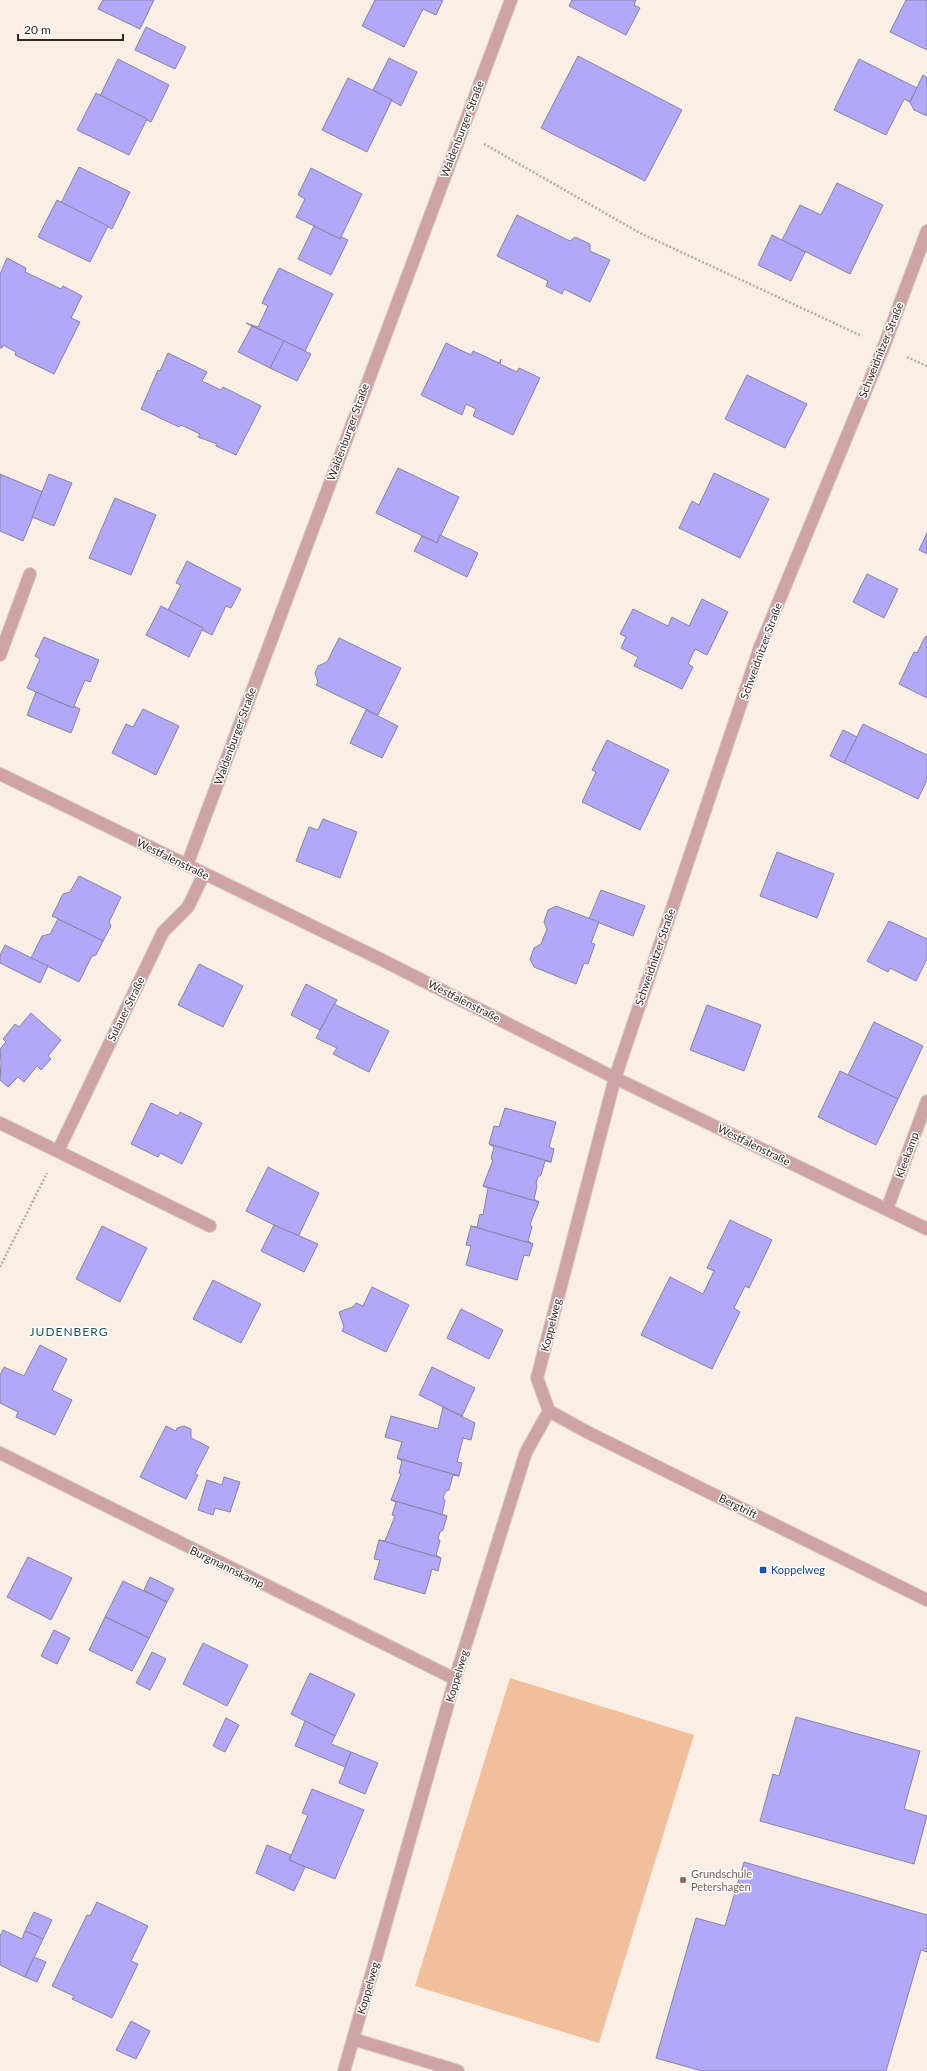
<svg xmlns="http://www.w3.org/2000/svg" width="927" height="2071" viewBox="0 0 927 2071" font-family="Lato,sans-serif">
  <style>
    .green { fill: #f2bf9b }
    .building { fill: #b3a7f8; stroke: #8783a4 }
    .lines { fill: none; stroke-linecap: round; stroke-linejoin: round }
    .lane-casing { stroke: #d7cac1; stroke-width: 14 }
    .street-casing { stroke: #d7cac1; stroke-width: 14 }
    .path { stroke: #b8aba2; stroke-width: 2.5; stroke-dasharray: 2 2; stroke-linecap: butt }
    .lane { stroke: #cea3a5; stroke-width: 12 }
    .street { stroke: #cea3a5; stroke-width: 12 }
    .transit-dot { fill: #1a4fb4; stroke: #fefefe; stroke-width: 1.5 }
    .education-dot { fill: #8d6e63; stroke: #fefefe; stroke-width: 1.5 }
    .labels { text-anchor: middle; stroke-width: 3; stroke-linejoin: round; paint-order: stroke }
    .street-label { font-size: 11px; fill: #34281f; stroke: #fefefe }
    .transit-label { font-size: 11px; fill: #164399; stroke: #fefefe; text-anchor: start }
    .education-label { font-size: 11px; fill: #785e54; stroke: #fefefe; text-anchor: start }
    .neighbourhood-label { font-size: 12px; letter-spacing: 1px; fill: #1d5361; stroke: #fefefe }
  </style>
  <rect width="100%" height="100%" fill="#fbeee4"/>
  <!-- green -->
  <polygon class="green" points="510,1678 694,1735 599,2043 415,1986"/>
  <!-- building -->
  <g class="building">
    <polygon points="103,0 154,0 140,29 98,9"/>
    <polygon points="375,0 443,0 436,15 423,9 404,47 362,26"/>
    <polygon points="572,0 636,0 634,5 640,8 626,35 569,6"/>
    <polygon points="906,0 927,0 927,50 890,32"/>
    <polygon points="146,27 186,47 175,69 135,50"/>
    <polygon points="578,56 682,110 645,181 541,128"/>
    <polygon points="389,58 417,72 401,106 373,90"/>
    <polygon points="118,59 169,85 151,122 100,96"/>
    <polygon points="859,59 917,88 910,102 904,99 886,135 834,110"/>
    <polygon points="923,75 927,78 927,116 914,110 910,102"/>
    <polygon points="348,78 392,100 367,152 322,130"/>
    <polygon points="96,93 147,119 129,155 77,130"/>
    <polygon points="79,167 130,192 112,229 61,203"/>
    <polygon points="311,168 362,194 340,239 296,217 305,199 298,195"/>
    <polygon points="837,183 883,205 850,274 782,240 800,205 821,215"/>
    <polygon points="57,200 108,226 90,262 38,237"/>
    <polygon points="517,215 570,241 575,237 590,244 590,251 610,260 590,302 564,289 562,294 546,286 548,281 497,256"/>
    <polygon points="314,226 340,239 341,237 348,240 331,275 298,259"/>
    <polygon points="772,235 805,252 791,281 758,265"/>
    <polygon points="7,258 26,268 25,272 61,289 63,286 82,296 71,318 80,322 54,374 15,355 16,352 3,345 2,348 0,348 0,274"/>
    <polygon points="279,268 333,294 305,351 246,323 258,327 268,306 262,303"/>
    <polygon points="252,326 284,341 270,368 238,352"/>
    <polygon points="284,341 311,354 297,381 270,368"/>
    <polygon points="446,343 471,355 473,351 499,363 501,359 500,364 517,372 519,368 540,378 513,435 473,416 476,409 466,404 462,415 421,395"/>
    <polygon points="168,353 207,372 202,381 221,390 223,387 261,406 236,455 216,446 217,444 198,437 200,434 181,425 179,427 141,409 158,370 160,371"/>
    <polygon points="747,375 807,404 785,448 725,419"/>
    <polygon points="398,468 459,497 437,543 376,513"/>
    <polygon points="714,473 769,499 740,558 679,528 692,501 699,505"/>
    <polygon points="0,474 43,492 23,541 0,531"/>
    <polygon points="49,474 72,483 54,526 32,517"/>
    <polygon points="115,498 156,515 131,575 89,558"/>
    <polygon points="927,533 927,554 919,550"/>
    <polygon points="440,535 478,553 467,577 414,551 422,536 437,543"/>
    <polygon points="187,561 241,589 231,608 226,606 212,635 202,630 203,628 168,610 181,585 176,583"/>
    <polygon points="867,574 898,589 884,618 853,602"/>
    <polygon points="702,599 728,612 707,655 695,649 688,664 693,667 682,689 634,666 638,657 621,648 626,637 620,634 633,609 668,626 672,617 689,626"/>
    <polygon points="161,606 203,628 189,657 146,635"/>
    <polygon points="927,636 927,698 899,684 914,652 917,653 925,637"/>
    <polygon points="44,637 99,660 90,682 85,680 73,708 27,688 40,659 35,656"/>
    <polygon points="339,638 401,668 378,715 316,685 318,682 315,673 318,666 327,662"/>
    <polygon points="36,692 73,708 74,706 80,709 71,733 27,715"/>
    <polygon points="143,709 179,726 156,775 112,753 126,724 133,727"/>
    <polygon points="366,710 398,726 382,758 350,743"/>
    <polygon points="863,724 927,755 927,780 918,799 844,763"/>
    <polygon points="843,730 857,737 844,763 830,756"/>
    <polygon points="607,740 669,770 640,830 582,802 596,772 592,770"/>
    <polygon points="323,819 357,832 340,878 296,861 309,827 318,830"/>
    <polygon points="777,852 834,874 817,918 760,896"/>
    <polygon points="79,876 121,897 109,922 111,926 103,941 52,916 63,894 70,892"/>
    <polygon points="601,890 645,906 633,936 589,919"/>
    <polygon points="556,906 599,922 591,943 595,944 588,964 584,963 576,984 534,967 530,959 534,948 541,944 547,929 544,922 548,910"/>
    <polygon points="58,919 103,941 96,955 92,956 79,982 31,958 42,936 50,934"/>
    <polygon points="889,921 927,939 927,959 916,981 890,968 888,972 867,961"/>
    <polygon points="5,945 48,966 40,983 0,963 0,955"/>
    <polygon points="199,964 243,986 223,1027 178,1005"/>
    <polygon points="306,984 337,1000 320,1030 291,1015"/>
    <polygon points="334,1004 389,1031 369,1072 333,1054 337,1048 316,1038"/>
    <polygon points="707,1005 761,1025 744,1071 690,1050"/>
    <polygon points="31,1013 61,1040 48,1056 51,1059 41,1070 37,1066 24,1082 18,1077 8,1087 0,1080 1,1062 0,1049 6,1042 3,1039 15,1024 19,1027"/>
    <polygon points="874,1022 923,1046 898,1099 848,1075"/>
    <polygon points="840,1071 898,1099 876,1145 818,1117"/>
    <polygon points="151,1103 178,1116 180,1112 202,1123 182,1164 160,1153 158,1157 131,1144"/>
    <polygon points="505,1108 556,1122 549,1147 554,1149 551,1162 489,1144 494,1126 499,1127"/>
    <polygon points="489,1144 551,1162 545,1161 541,1175 538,1177 536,1183 537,1186 534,1199 539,1202 483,1186 493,1160 491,1159 494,1147"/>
    <polygon points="268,1167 319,1193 298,1237 246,1211"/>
    <polygon points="483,1186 539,1202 530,1224 532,1227 528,1241 533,1244 471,1226 477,1227 480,1214 483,1215 488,1188"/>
    <polygon points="730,1220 772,1240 749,1288 745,1286 734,1308 740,1312 712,1369 641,1335 670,1277 703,1294 714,1271 707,1268"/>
    <polygon points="274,1225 318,1244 304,1272 261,1251"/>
    <polygon points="102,1226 147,1248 120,1302 76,1279"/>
    <polygon points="471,1226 533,1244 529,1256 524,1255 517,1280 466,1265 471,1246 466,1245"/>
    <polygon points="213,1280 261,1304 241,1343 193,1319"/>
    <polygon points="372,1287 409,1305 386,1352 342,1331 344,1327 339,1312 353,1307 356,1303 363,1306"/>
    <polygon points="461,1309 503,1330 489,1359 447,1338"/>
    <polygon points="40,1345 67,1359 52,1390 72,1400 55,1435 16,1417 18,1412 0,1403 0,1375 4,1367 24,1376"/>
    <polygon points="432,1367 475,1388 462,1416 419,1395"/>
    <polygon points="443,1407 475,1423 471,1440 463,1438 457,1462 462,1463 459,1476 397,1458 402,1442 385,1437 391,1416 438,1429"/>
    <polygon points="166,1426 176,1431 177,1428 184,1426 191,1429 191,1438 209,1447 195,1474 198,1475 186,1499 140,1477"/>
    <polygon points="397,1458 459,1476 453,1475 449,1490 446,1491 443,1497 445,1501 442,1514 447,1516 391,1500 401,1474 399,1473 402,1461"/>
    <polygon points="224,1477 240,1482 230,1512 215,1508 213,1515 198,1510 207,1480 222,1485"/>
    <polygon points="391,1500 447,1516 443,1530 440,1532 438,1538 440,1541 436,1555 441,1558 379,1540 385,1541 395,1516 392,1515 396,1502"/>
    <polygon points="379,1540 441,1558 438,1571 432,1569 425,1594 374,1579 380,1560 374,1559"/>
    <polygon points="28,1557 72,1578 51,1620 7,1597"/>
    <polygon points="150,1577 174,1589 167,1602 144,1590"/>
    <polygon points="123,1581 167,1602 149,1638 105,1617"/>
    <polygon points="105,1617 149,1638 132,1671 89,1650"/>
    <polygon points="54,1630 70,1638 57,1664 41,1656"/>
    <polygon points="203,1643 248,1665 227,1706 183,1684"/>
    <polygon points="152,1652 166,1659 150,1690 136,1683"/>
    <polygon points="310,1673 355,1694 335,1736 291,1714"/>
    <polygon points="796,1717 920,1751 904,1809 927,1816 914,1864 760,1821 773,1774 779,1776"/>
    <polygon points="226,1718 239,1725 225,1752 213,1746"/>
    <polygon points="305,1721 335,1736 331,1744 351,1752 345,1767 295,1746"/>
    <polygon points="351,1752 378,1763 365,1794 339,1783"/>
    <polygon points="312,1789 364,1810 335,1879 289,1860 308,1815 302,1813"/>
    <polygon points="267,1845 291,1855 289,1860 305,1867 294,1891 256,1873"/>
    <polygon points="744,1862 927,1915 927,1952 921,1950 886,2071 702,2071 656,2058 696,1918 725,1926"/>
    <polygon points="97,1902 148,1926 131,1961 138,1964 112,2018 72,1999 74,1996 52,1986 87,1915 90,1916"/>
    <polygon points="34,1912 52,1920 43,1939 25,1931"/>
    <polygon points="3,1930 22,1939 25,1931 43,1939 25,1977 0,1965 0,1936"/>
    <polygon points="34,1957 46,1962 37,1982 25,1977"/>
    <polygon points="131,2021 150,2031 136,2059 116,2050"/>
  </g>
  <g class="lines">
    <!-- lane casing -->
    <g class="lane-casing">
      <g id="lane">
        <polyline points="0,1123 210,1226"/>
        <polyline points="353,2039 458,2071"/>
      </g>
    </g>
    <!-- street casing -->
    <g class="street-casing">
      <g id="street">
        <polyline points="0,655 30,574"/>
        <polyline points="0,774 382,960 615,1078 927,1229"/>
        <polyline points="187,865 511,0"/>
        <polyline points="58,1151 163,932 188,907 204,874"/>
        <polyline points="887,1209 927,1101"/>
        <polyline points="549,1411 587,1432 927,1600"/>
        <polyline points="0,1453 455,1679"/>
        <polyline points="344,2071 455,1679 526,1452 549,1411 537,1378 615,1078 760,647 884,346 927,231"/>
      </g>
    </g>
    <!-- path -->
    <g class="path">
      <polyline points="484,144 640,233 862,336"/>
      <polyline points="907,357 927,366"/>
      <polyline points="0,1267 47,1173"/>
    </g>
    <!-- lane -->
    <use href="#lane" class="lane"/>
    <!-- street -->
    <use href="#street" class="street"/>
  </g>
  <!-- markers -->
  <rect class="transit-dot" x="759" y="1566" width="8" height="8" rx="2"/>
  <circle class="education-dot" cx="683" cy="1880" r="4"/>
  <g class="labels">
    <!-- street labels -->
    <g class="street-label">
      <text transform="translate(462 129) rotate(-69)" y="4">Waldenburger Straße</text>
      <text transform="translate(881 350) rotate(-68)" y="4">Schweidnitzer Straße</text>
      <text transform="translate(348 432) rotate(-70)" y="4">Waldenburger Straße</text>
      <text transform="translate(761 651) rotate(-70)" y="4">Schweidnitzer Straße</text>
      <text transform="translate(235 736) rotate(-70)" y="4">Waldenburger Straße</text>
      <text transform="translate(173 859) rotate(26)" y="4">Westfalenstraße</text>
      <text transform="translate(655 957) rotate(-71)" y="4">Schweidnitzer Straße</text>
      <text transform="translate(464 1001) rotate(27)" y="4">Westfalenstraße</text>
      <text transform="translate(126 1009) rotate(-64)" y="4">Sulauer Straße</text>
      <text transform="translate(754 1145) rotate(26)" y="4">Westfalenstraße</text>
      <text transform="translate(907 1155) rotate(-70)" y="4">Kleekamp</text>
      <text transform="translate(551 1325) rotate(-76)" y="4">Koppelweg</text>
      <text transform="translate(738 1506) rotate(26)" y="4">Bergtrift</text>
      <text transform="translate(227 1567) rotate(26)" y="4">Burgmannskamp</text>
      <text transform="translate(457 1676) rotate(-73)" y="4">Koppelweg</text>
      <text transform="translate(368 1988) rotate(-74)" y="4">Koppelweg</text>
    </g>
    <!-- transit labels -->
    <g class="transit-label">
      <text x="771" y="1574">Koppelweg</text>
    </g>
    <!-- education labels -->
    <g class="education-label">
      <text x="691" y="1878">Grundschule<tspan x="691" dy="13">Petershagen</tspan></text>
    </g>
    <!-- neighbourhood labels -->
    <g class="neighbourhood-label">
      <text x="69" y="1336">JUDENBERG</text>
    </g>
  </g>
  <!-- scale -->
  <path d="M18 34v6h105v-6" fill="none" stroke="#34281f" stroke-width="2"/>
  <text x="24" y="34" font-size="12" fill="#34281f" stroke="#fefefe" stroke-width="3" paint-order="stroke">20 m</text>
</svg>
